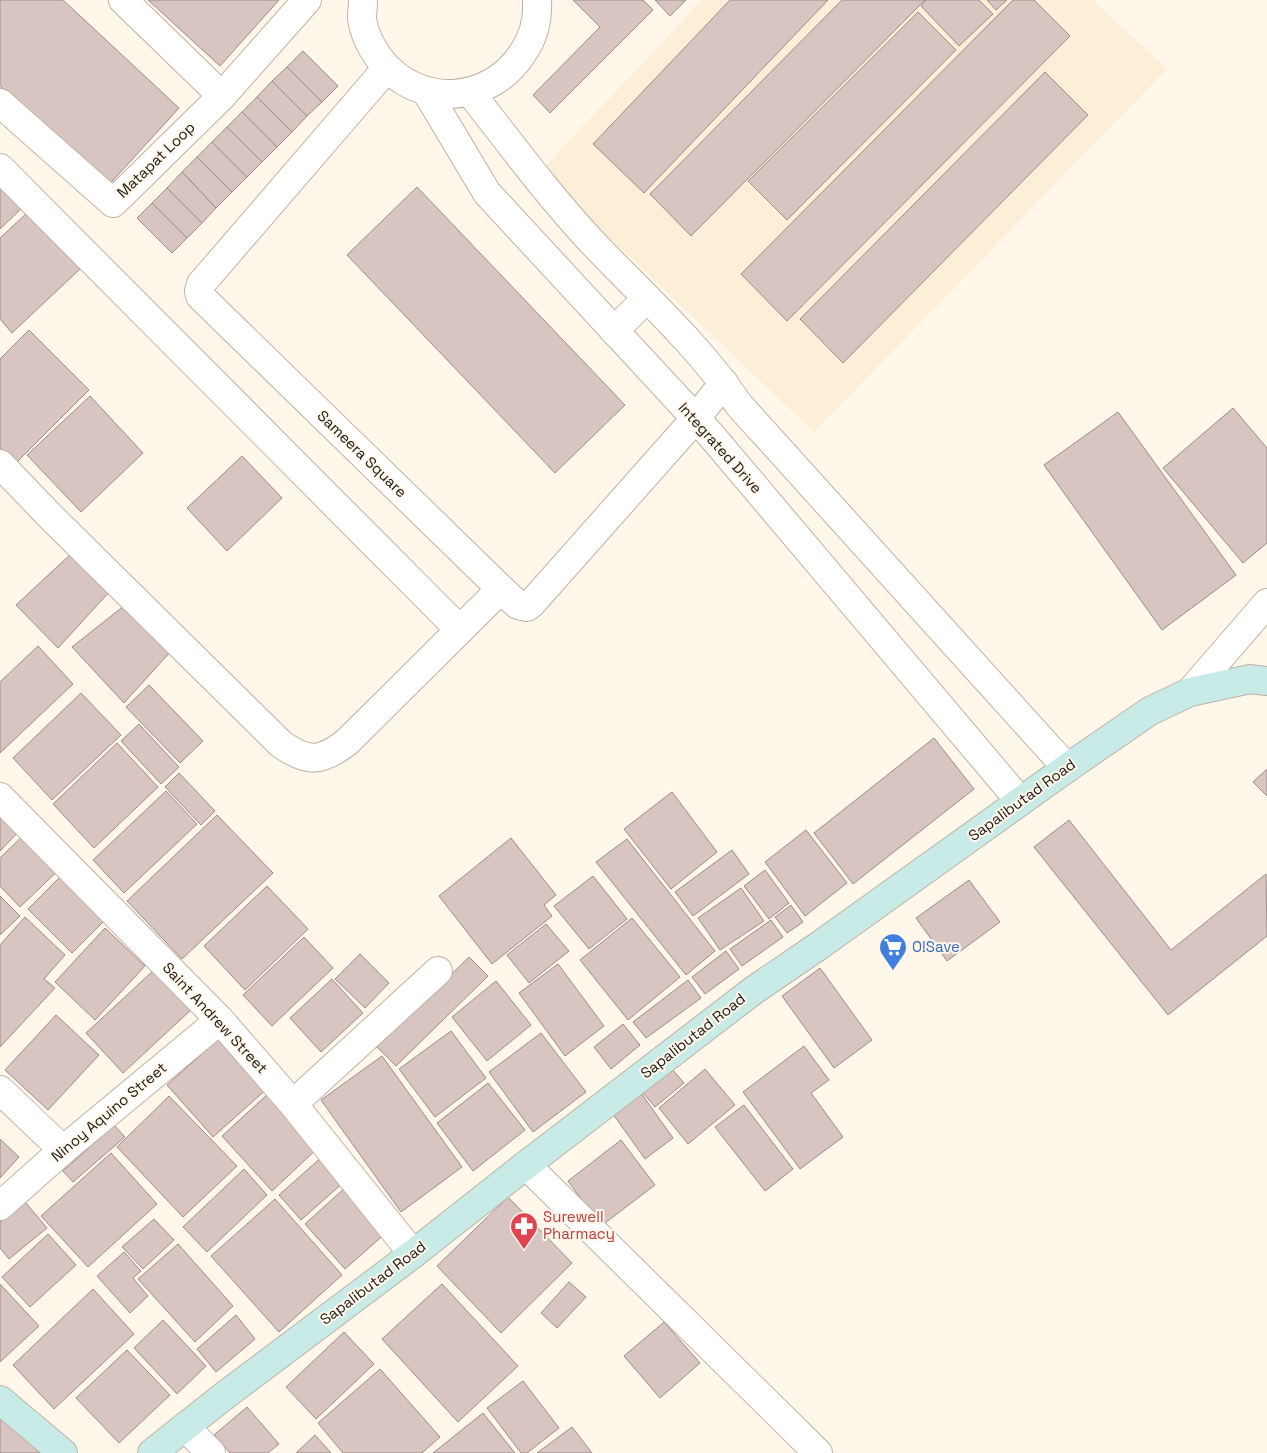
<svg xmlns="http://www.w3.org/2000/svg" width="1267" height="1453" viewBox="0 0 1267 1453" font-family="'Space Grotesk',sans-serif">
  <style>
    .built { fill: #fceed7 }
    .building { fill: #d8c4c0; stroke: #9e8b88 }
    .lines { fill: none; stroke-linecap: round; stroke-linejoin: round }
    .street-casing { stroke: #bdb3a4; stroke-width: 30 }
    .secondary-casing { stroke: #bdb3a4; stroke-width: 30 }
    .street { stroke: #fff; stroke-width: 28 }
    .secondary { stroke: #c9ebe7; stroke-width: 28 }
    .labels { text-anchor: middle; stroke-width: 4; stroke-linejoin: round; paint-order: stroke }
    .street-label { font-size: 15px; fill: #1b1712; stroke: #fff7ea }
    .shop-label { font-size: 15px; fill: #366cbe; stroke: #fff7ea; text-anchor: start }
    .health-label { font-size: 15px; fill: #be3a42; stroke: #fff7ea; text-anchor: start }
  </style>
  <rect width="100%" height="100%" fill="#fff7ea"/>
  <!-- built -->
  <polygon class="built" points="702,0 1093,0 1167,69 814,432 540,172"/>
  <!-- building -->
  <g class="building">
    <polygon points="0,0 63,0 179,108 107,187 0,86"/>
    <polygon points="148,0 279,0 220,66"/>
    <polygon points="573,0 643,0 653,10 550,113 533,95 600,27"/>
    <polygon points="655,0 686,0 670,16"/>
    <polygon points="730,0 828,0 644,193 593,144"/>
    <polygon points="842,0 925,0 691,236 650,194"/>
    <polygon points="926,0 979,0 993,14 959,46 921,6"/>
    <polygon points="987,0 1007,0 996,10"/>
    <polygon points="1013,0 1034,0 1070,36 787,321 741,274"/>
    <polygon points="918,12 956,50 787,220 748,181"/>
    <polygon points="303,51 338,86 322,102 287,67"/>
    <polygon points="287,67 322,102 307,116 272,81"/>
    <polygon points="1045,72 1088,115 843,363 800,319"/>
    <polygon points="272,81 307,116 292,132 257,97"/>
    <polygon points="257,97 292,132 277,147 242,112"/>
    <polygon points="242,112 277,147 262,162 227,127"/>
    <polygon points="227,127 262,162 247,177 212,142"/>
    <polygon points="212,142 247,177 232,192 197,157"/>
    <polygon points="197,157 232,192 216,208 182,172"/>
    <polygon points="182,172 216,208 202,223 167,188"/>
    <polygon points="0,181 24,206 0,229"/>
    <polygon points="417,187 625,405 555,473 347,255"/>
    <polygon points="167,188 202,223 187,238 152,203"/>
    <polygon points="152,203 187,238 172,253 137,218"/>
    <polygon points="28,212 80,269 12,333 0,319 0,238"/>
    <polygon points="29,330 89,390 13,466 0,453 0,359"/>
    <polygon points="90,396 143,453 81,512 27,455"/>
    <polygon points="1233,408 1267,448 1267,543 1243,563 1163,468"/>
    <polygon points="1118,412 1236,575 1162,630 1044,465"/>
    <polygon points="242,456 282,498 227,551 187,508"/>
    <polygon points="72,553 111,590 58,648 16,605"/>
    <polygon points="125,605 172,650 124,703 72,647"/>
    <polygon points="38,646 73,684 0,753 0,682"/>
    <polygon points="149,685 203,741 180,763 126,707"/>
    <polygon points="81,693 121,735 52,800 13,758"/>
    <polygon points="139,724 179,767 161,784 121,741"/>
    <polygon points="934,738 974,789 853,884 814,833"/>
    <polygon points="117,743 158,787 94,848 53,804"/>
    <polygon points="1267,769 1267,796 1253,782"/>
    <polygon points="179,773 215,811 201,825 165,787"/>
    <polygon points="166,791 197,824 124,893 93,860"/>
    <polygon points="672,792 717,852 671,889 624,829"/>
    <polygon points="0,801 24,826 0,851"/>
    <polygon points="217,815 273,873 182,959 127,901"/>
    <polygon points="1069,820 1171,950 1266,874 1267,936 1168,1015 1034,847"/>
    <polygon points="31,828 66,863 20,907 0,886 0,858"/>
    <polygon points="806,830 847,883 805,916 765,862"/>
    <polygon points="511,838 556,895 544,905 552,916 492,964 439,896"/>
    <polygon points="627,839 715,951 686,975 596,862"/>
    <polygon points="732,850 749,874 693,916 675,892"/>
    <polygon points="765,870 789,903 769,919 744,886"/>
    <polygon points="64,873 108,917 72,953 28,909"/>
    <polygon points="593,876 627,919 589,949 554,906"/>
    <polygon points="969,880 1000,922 947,961 916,918"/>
    <polygon points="267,886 308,929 245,990 204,946"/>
    <polygon points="741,888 764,921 720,950 698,918"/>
    <polygon points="0,896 20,916 0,935"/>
    <polygon points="791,905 803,922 787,933 775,917"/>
    <polygon points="25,917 65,955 44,979 55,988 0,1047 0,945"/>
    <polygon points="632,918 680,977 628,1020 580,960"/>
    <polygon points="771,920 783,937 742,966 730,949"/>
    <polygon points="546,924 569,951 529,983 507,955"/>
    <polygon points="105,928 145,966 95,1020 55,982"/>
    <polygon points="304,937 333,968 272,1026 243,995"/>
    <polygon points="726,951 739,969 705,994 692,977"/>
    <polygon points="360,954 389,983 365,1008 335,979"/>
    <polygon points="469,957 488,976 396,1066 377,1047"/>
    <polygon points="558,964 604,1026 565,1056 519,993"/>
    <polygon points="820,968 872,1040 834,1068 782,996"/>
    <polygon points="155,969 192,1009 123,1073 86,1033"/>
    <polygon points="332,979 363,1013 321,1052 290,1018"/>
    <polygon points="688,980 701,998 646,1038 633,1022"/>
    <polygon points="496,981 531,1025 487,1061 452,1017"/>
    <polygon points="56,1015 99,1055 48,1110 5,1070"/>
    <polygon points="623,1024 640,1045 611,1069 594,1047"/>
    <polygon points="451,1031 486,1078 435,1117 399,1069"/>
    <polygon points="541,1033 586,1092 533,1132 489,1072"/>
    <polygon points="223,1035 269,1087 213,1137 167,1085"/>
    <polygon points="804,1046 829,1080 811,1093 843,1137 800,1169 743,1092"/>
    <polygon points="382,1056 462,1167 401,1212 321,1100"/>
    <polygon points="672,1069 684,1083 655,1107 643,1093"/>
    <polygon points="705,1069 735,1105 688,1144 659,1108"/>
    <polygon points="488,1083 525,1130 473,1171 437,1123"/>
    <polygon points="270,1092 320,1146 272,1191 222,1136"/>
    <polygon points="641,1093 673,1138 645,1159 613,1114"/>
    <polygon points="169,1096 237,1166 183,1217 117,1147"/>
    <polygon points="744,1105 793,1169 765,1191 715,1127"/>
    <polygon points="114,1125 125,1137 73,1182 63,1171"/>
    <polygon points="0,1139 19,1157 0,1178"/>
    <polygon points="621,1140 655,1185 601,1226 568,1181"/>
    <polygon points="111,1153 157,1204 88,1267 41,1216"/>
    <polygon points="323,1156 344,1182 301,1220 279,1195"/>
    <polygon points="244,1169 267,1195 207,1252 183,1227"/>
    <polygon points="347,1186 387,1232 345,1269 305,1224"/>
    <polygon points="508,1197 572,1263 501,1333 437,1266"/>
    <polygon points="275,1199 342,1275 279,1332 211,1256"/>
    <polygon points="25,1202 47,1228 9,1259 0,1248 0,1222"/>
    <polygon points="154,1219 174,1240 143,1269 122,1247"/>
    <polygon points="48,1234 76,1265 30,1307 2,1277"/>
    <polygon points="178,1244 233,1306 195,1342 138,1279"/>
    <polygon points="124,1252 141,1271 133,1278 148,1296 130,1313 97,1276"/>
    <polygon points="569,1282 586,1297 557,1328 541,1313"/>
    <polygon points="0,1284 39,1326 0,1362"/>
    <polygon points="442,1284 518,1366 458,1422 382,1339"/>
    <polygon points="93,1289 134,1334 54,1409 13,1365"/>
    <polygon points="236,1315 255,1339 216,1372 197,1349"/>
    <polygon points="163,1320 206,1366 177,1394 134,1348"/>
    <polygon points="664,1322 700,1363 660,1398 624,1356"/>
    <polygon points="344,1332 374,1364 316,1419 286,1387"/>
    <polygon points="127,1350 170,1395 119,1443 76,1398"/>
    <polygon points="380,1369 440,1437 422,1453 343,1453 318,1423"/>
    <polygon points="523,1381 559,1428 527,1453 521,1453 487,1408"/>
    <polygon points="247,1407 279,1444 268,1453 230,1453 214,1435"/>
    <polygon points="483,1413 515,1453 433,1453"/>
    <polygon points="5,1415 43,1453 0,1453 0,1419"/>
    <polygon points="572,1427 592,1453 537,1453"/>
    <polygon points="315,1435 331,1453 296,1453"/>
  </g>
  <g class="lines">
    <!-- street casing -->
    <g class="street-casing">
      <g id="street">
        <polyline points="123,0 222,96"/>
        <path d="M363 0C363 6 362 13 362 19 364 33 371 47 379 58 417 109 491 105 524 51 534 36 538 18 537 0"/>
        <polyline points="387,68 201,284 199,291 200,296 501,589 518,605 527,607 531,604 695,419 724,383"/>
        <polyline points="426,91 487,193 710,434 1020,801"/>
        <path d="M470 92C510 143 548 195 592 242 642 295 698 344 739 405L1067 768"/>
        <polyline points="0,103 113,203 222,96 307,0"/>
        <polyline points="0,168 460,630"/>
        <polyline points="614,331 647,298"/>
        <path d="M0 464 50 516 281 744C308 763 321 762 347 742L501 589"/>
        <polyline points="1190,692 1267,603"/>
        <polyline points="0,797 220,1020 293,1104 413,1254"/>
        <polyline points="0,1090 63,1150"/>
        <polyline points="293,1104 438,971"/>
        <polyline points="526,1165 818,1453"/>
        <polyline points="0,1206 63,1150 220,1020"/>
        <polyline points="185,1427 211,1453"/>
      </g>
    </g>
    <!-- secondary casing -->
    <g class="secondary-casing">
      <g id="secondary">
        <polyline points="0,1400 63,1453"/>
        <polyline points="152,1453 224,1396 413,1254 526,1165 754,990 820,945 1067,768 1150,711 1190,692 1250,679 1267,681"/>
      </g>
    </g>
    <!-- street -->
    <use href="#street" class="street"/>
    <!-- secondary -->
    <use href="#secondary" class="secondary"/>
  </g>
  <!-- icons -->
  <defs>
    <g id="supermarket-pin" transform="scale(1.4375)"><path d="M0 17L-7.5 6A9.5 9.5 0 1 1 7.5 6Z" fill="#3f7fe0" stroke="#fff7ea"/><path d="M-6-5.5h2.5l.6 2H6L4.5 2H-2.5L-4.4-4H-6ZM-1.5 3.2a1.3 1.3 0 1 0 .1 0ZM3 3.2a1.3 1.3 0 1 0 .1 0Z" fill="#fff"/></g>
    <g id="pharmacy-pin" transform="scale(1.4375)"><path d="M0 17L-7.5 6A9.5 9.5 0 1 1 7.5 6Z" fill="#e0444e" stroke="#fff7ea"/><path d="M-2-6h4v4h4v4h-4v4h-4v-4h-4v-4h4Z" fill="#fff"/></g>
  </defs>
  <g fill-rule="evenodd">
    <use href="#supermarket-pin" x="893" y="947"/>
    <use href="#pharmacy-pin" x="524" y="1226"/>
  </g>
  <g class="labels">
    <!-- street labels -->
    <g class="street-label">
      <text transform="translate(156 160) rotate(-44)" y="5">Matapat Loop</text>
      <text transform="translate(720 448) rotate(48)" y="5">Integrated Drive</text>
      <text transform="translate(362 454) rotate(44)" y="5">Sameera Square</text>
      <text transform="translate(1022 800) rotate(-36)" y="5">Sapalibutad Road</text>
      <text transform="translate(215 1018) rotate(47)" y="5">Saint Andrew Street</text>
      <text transform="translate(693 1036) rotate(-38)" y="5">Sapalibutad Road</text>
      <text transform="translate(109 1112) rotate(-40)" y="5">Ninoy Aquino Street</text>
      <text transform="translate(373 1283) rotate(-37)" y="5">Sapalibutad Road</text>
    </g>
    <!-- shop labels -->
    <g class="shop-label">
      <text x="912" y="952">O!Save</text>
    </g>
    <!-- health labels -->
    <g class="health-label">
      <text x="543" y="1222">Surewell<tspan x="543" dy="17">Pharmacy</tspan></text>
    </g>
  </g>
</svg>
